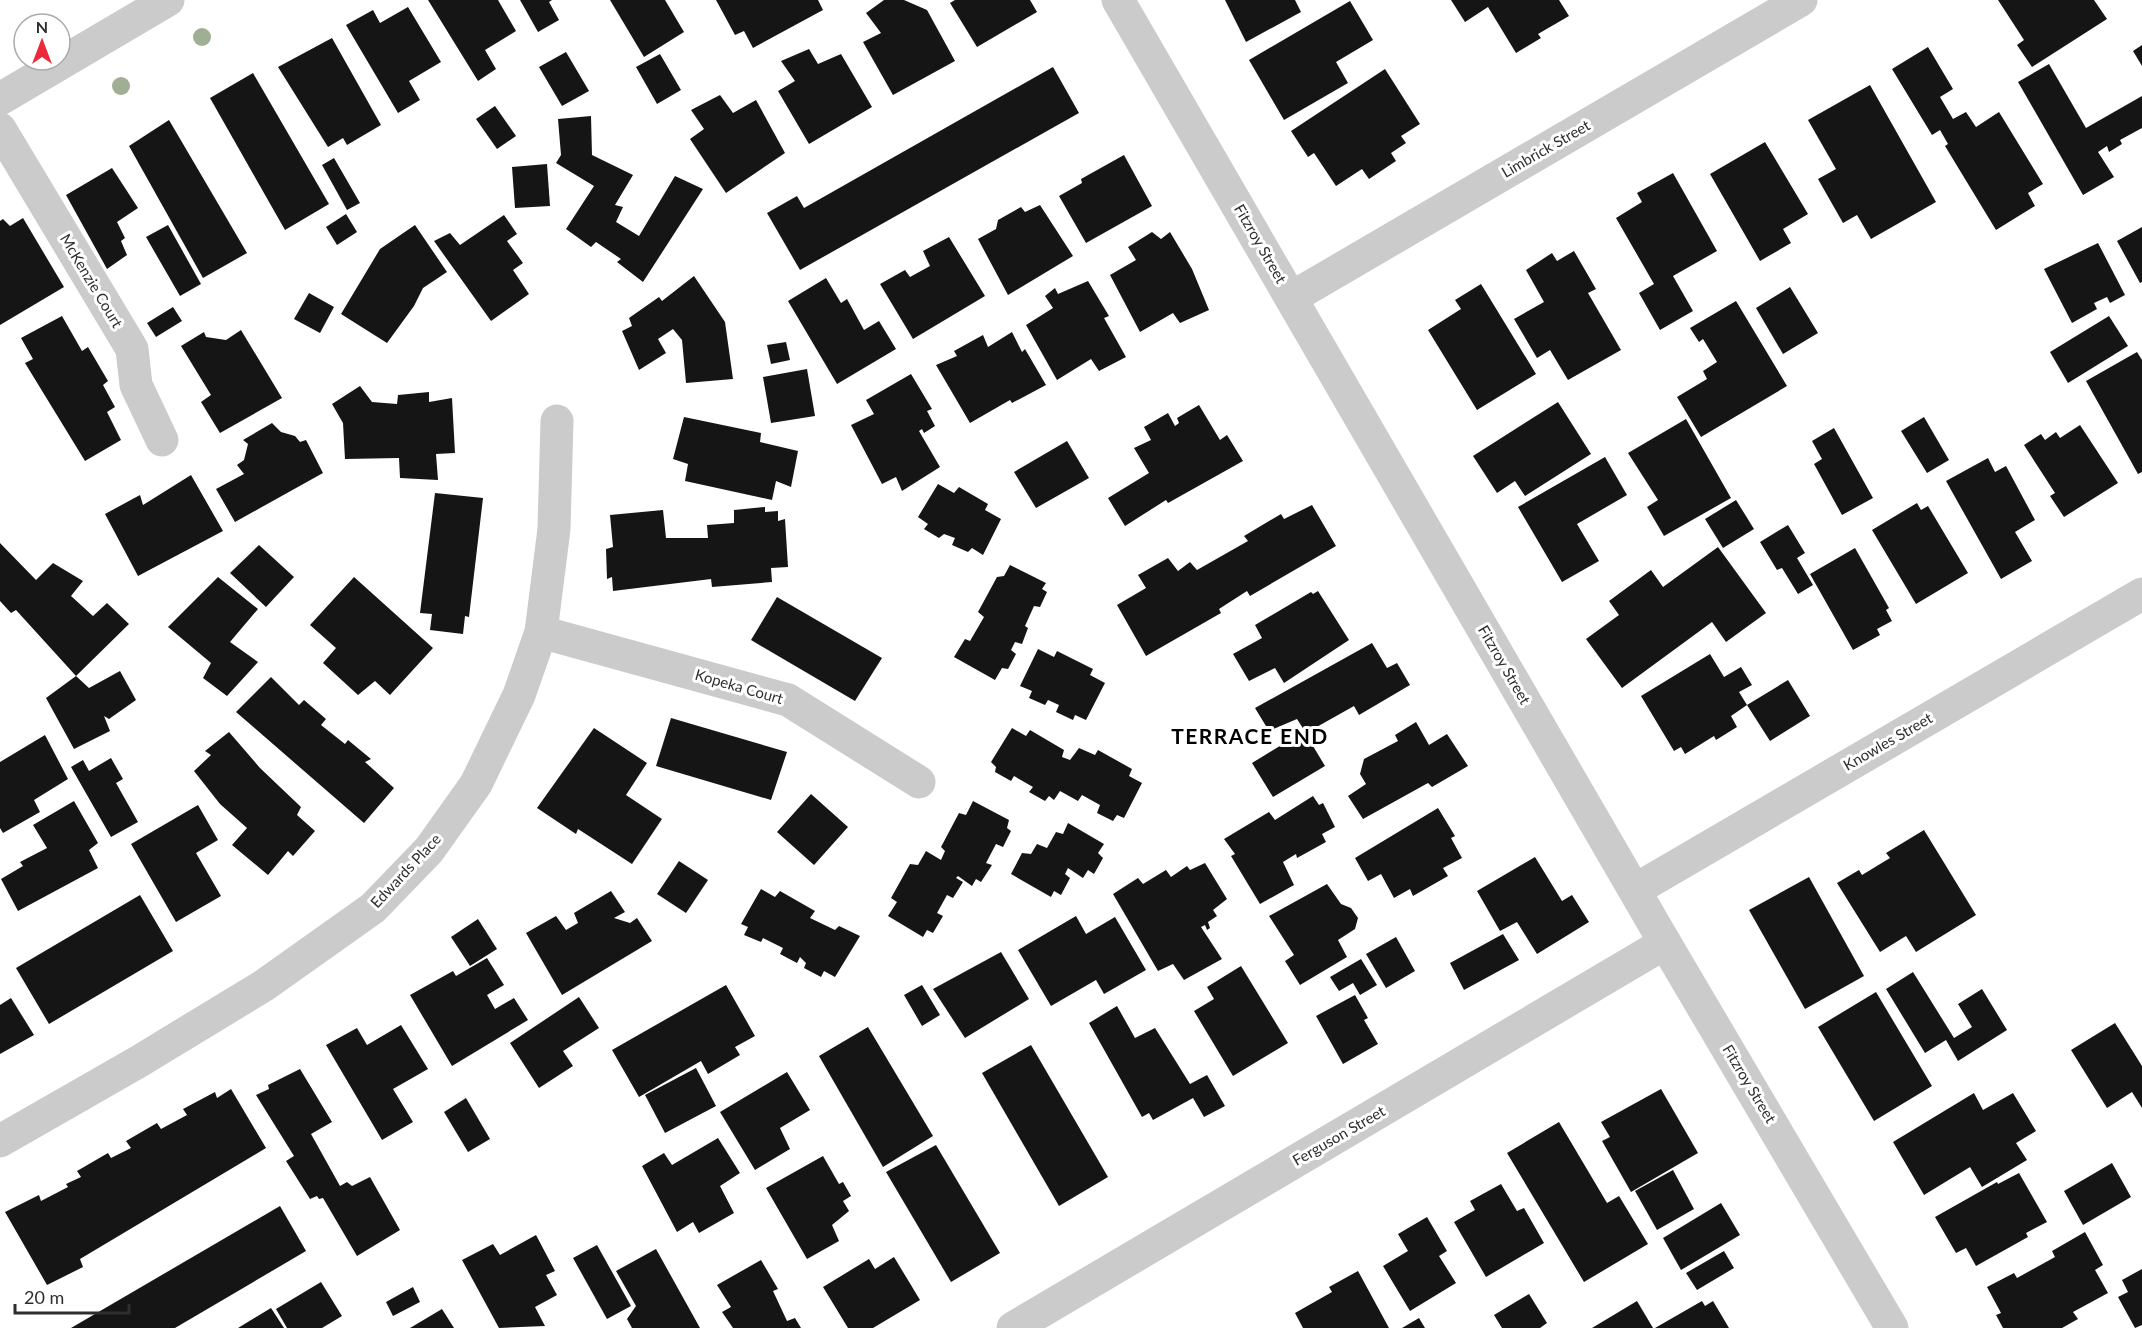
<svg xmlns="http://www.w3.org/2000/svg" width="2142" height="1328" viewBox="0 0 2142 1328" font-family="Lato,sans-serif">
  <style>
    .building { fill: #151515 }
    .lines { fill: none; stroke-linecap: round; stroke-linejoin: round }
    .minor { stroke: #cbcbcb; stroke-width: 33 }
    .tree { fill: #a0ae93 }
    .labels { text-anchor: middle; stroke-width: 6; stroke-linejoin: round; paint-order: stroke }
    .street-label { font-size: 15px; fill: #2e2e2e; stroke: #fff }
    .district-label { font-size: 21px; font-weight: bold; letter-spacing: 1.5px; fill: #000; stroke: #fff }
  </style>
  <rect width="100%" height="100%" fill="#fff"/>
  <!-- building -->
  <g class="building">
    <polygon points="428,0 498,0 516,31 485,50 496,69 478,81"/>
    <polygon points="520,0 552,0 549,2 559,20 538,32"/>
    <polygon points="610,0 665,0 684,32 644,57"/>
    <polygon points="716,0 818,0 823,10 753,48 744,31 735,35"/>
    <polygon points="884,0 904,0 927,10 955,61 893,95 863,42 881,33 866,13"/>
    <polygon points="955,0 1030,0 1037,12 977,47 950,3"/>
    <polygon points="1225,0 1295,0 1301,12 1246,42"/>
    <polygon points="1451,0 1559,0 1569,16 1538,34 1541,38 1516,53 1488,7 1465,22"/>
    <polygon points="1998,0 2094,0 2107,19 2032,67 2017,45 2024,40"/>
    <polygon points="1350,1 1373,40 1336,62 1348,83 1284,120 1249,60"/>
    <polygon points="408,7 441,62 409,81 420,100 398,113 346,25 373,10 380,23"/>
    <polygon points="332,38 381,125 347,145 343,138 328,147 278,67"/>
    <polygon points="2142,45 2142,66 2133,51"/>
    <polygon points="1928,47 1953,89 1940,97 1953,119 1966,112 1976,127 1999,112 2043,184 2028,193 2035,206 1996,230 1945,146 1948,144 1940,130 1932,135 1892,69"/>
    <polygon points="809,49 818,64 841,54 872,107 809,144 778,91 795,81 781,61"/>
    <polygon points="566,52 589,91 562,106 539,67"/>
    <polygon points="660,54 681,90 657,104 636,67"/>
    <polygon points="2049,64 2086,128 2142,96 2142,128 2120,140 2122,144 2109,152 2107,146 2098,152 2114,177 2083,195 2018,82"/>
    <polygon points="1053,67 1079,113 800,270 767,213 797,196 804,208"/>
    <polygon points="1385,69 1420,124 1401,136 1406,143 1391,153 1396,161 1369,179 1362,169 1336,186 1314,153 1308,157 1291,131"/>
    <polygon points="253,73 329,204 285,230 210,98"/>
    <polygon points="1870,85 1936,202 1871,239 1857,215 1843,223 1818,179 1836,169 1808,120"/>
    <polygon points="720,95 733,113 756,100 785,153 726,193 690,139 704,129 691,110"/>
    <polygon points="495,106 516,136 497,149 476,119"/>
    <polygon points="591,116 592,155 633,175 615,205 623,207 616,222 639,236 675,176 703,189 643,282 617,262 621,259 596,242 591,247 566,229 594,186 556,163 561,155 558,119"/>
    <polygon points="169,120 247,253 203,278 129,146"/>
    <polygon points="1765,142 1808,214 1783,229 1791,243 1760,261 1710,174"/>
    <polygon points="1124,155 1152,206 1086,243 1059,196 1082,183 1081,179"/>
    <polygon points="334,158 360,203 347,210 322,165"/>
    <polygon points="547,164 550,206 515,208 512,167"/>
    <polygon points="112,168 138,208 117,222 125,238 121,241 127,255 107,269 66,195"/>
    <polygon points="1673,173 1717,251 1673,276 1693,311 1660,330 1639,293 1654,284 1616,218 1642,202 1637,193"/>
    <polygon points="1040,205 1073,256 1008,295 978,239 996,229 998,220 1021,207 1025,212"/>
    <polygon points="346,214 357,232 337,245 326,227"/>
    <polygon points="504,215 517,234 507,241 523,263 513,270 529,294 491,321 434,241 450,233 460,245"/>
    <polygon points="23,218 64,287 0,325 0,221 3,219 10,226"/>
    <polygon points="168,225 201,284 180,296 146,237"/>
    <polygon points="415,225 447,272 423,288 414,306 387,343 341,314 380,249"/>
    <polygon points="2142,227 2142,282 2140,283 2117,241"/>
    <polygon points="1152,232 1161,239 1170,232 1192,269 1209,310 1180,323 1173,313 1140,332 1110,275 1136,260 1128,247"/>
    <polygon points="949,237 985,296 913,339 880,284 905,270 910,277 930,266 923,251"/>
    <polygon points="2098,243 2125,295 2110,303 2107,297 2094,303 2097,309 2072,323 2044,269"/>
    <polygon points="1574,251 1596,289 1588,293 1621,350 1568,380 1550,350 1537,358 1514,319 1544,302 1526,270 1552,253 1557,261"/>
    <polygon points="694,276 725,322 733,379 686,383 682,340 673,329 658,339 666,353 639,370 622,331 632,326 629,318 659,297 662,301"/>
    <polygon points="826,278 841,303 847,299 864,330 879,321 896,349 837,384 788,301"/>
    <polygon points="1088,281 1109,316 1104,318 1126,357 1099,371 1091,359 1057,380 1026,325 1053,308 1045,296 1055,288 1058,294"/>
    <polygon points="1481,284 1536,374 1477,410 1428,330 1461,309 1455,300"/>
    <polygon points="1790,287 1818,333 1783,354 1756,308"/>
    <polygon points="309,293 334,307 320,333 294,319"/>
    <polygon points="1736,301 1787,386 1701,437 1677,397 1707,379 1703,371 1717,362 1703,339 1699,342 1690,328"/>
    <polygon points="173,307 182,321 156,337 147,323"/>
    <polygon points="62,316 82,351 88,347 108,381 103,385 115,407 107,412 121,440 85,461 25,363 33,359 21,338"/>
    <polygon points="2109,316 2128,346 2068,383 2050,352"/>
    <polygon points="241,330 282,398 220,433 201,402 211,395 181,346 204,332 206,337 226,340"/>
    <polygon points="1012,332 1022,352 1025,349 1046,385 1012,403 1010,400 970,423 936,365 957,356 954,351 983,335 988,347"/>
    <polygon points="786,342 790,360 771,364 767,345"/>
    <polygon points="2137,352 2142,360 2142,472 2138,474 2086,381"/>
    <polygon points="807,369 815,416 771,423 763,377"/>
    <polygon points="911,374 932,409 927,411 935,426 924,433 922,429 919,431 940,467 902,491 896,477 882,484 851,425 874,414 866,400"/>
    <polygon points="360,386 372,402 397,404 398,395 429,392 429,402 452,398 455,453 436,454 438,480 400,478 399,458 345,459 343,423 332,404"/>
    <polygon points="1558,402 1591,454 1525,496 1515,481 1497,493 1473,456"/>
    <polygon points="1199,405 1220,440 1227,435 1243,461 1168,503 1166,500 1125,526 1108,498 1149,473 1134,448 1151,440 1144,427 1168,413 1175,426 1179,423 1177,418"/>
    <polygon points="684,417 761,433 760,442 798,451 791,487 776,481 772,500 685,481 688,464 673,459"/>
    <polygon points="1924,417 1949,460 1927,473 1901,431"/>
    <polygon points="1686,419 1731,498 1664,536 1647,507 1658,500 1628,453"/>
    <polygon points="272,423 281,432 295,436 300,442 306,440 323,473 235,522 216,489 244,474 237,465 244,460 248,444 243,440"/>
    <polygon points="2080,425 2118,483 2064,517 2050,496 2055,493 2024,445 2041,434 2045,440 2056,432 2060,438"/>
    <polygon points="1834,428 1873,498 1842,515 1814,464 1822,459 1812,441"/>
    <polygon points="1067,441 1089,478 1036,508 1014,472"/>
    <polygon points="1605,457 1627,495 1577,524 1599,561 1562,582 1518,507"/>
    <polygon points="1988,458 1995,472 2006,466 2035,520 2015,532 2032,561 2001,579 1946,481"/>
    <polygon points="191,475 223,531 138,576 105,514 140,495 143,505"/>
    <polygon points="938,484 954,493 959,487 988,504 985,510 1001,519 983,555 972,548 968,552 952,545 955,538 944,534 939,538 924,529 928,524 918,517"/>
    <polygon points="435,493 483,498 469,617 465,616 463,634 430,630 432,614 420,613"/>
    <polygon points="1736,500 1754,529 1723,548 1705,519"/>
    <polygon points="1917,503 1921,510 1928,506 1968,573 1916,604 1872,530"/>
    <polygon points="1312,505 1336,546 1250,596 1247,591 1219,609 1221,613 1146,656 1117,605 1146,588 1138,575 1168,558 1178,571 1190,562 1197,570 1248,541 1244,536 1281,514 1284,519"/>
    <polygon points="765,507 765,512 778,511 778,521 785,519 788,567 771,568 772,582 712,587 711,579 613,591 612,577 607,579 606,549 613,547 610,515 663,510 666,538 708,538 707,525 734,523 734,510"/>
    <polygon points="1788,525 1805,553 1797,558 1813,585 1798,594 1782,568 1777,570 1760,542"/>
    <polygon points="0,543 36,580 53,563 83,581 71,596 93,616 107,603 129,624 76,676 16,610 11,613 0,601"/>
    <polygon points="259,545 294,577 266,607 230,573"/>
    <polygon points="1718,547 1766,613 1726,642 1712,622 1622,688 1586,639 1619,615 1609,601 1651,570 1663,587"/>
    <polygon points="1855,548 1889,608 1886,610 1892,621 1877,629 1880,635 1853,650 1810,574"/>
    <polygon points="1010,565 1046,583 1042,589 1047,592 1040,607 1034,606 1025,626 1028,628 1022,644 1015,642 1011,650 1016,654 1008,669 1002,668 995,680 954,657 965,639 970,641 984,617 978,612 997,577 1004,576"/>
    <polygon points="218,577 258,609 230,642 258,662 227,696 203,678 211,663 168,627"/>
    <polygon points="354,577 433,648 390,695 375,681 358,695 323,663 336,648 310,625"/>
    <polygon points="1318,591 1349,640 1284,683 1275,668 1249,681 1233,654 1262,638 1255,625 1311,592 1313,594"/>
    <polygon points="777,597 882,658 855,701 751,640"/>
    <polygon points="1372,643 1387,668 1397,663 1410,685 1359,715 1354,706 1306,733 1297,719 1269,731 1255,708"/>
    <polygon points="1038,649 1054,657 1057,651 1093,669 1090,675 1105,683 1086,720 1075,715 1073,720 1056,712 1059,705 1048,700 1045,705 1029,698 1032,691 1020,686"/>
    <polygon points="1710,654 1724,677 1741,667 1752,685 1739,692 1747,705 1788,680 1810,716 1770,741 1747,705 1731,716 1737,727 1716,740 1714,736 1685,754 1681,747 1674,751 1641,696"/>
    <polygon points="120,671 136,700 109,719 104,716 110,731 74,749 46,698 76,676 89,688"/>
    <polygon points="271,677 299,705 304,700 326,719 321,725 345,744 348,740 371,759 365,762 394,788 364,823 236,712"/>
    <polygon points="671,718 787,752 771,800 656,766"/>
    <polygon points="1416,722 1429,745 1447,734 1468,766 1432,787 1428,783 1363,819 1348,796 1366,784 1360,774 1364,759 1398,741 1395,735"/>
    <polygon points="594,728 647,763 626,795 662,819 632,864 578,829 576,834 537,808"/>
    <polygon points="1012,728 1026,736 1030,730 1064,750 1062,757 1070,760 1079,748 1095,755 1098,750 1132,769 1129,776 1142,783 1124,818 1117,815 1113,821 1097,813 1100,805 1082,795 1078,801 1060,791 1054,800 1049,796 1045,801 1029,792 1033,787 1014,776 1011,781 995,772 996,767 991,762"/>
    <polygon points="1304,731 1325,766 1273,797 1252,763"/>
    <polygon points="229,732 260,768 301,807 297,815 315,831 293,856 288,851 268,875 232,845 247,828 220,804 194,771 211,755 205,751"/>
    <polygon points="45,735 68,779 34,800 40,812 3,833 0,828 0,762"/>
    <polygon points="111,758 123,779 116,783 138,822 111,837 71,767 83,760 89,771"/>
    <polygon points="811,794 848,827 814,865 777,832"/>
    <polygon points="1313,796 1319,805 1323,803 1335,827 1322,834 1326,842 1297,858 1296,854 1283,862 1294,885 1260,904 1231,856 1235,854 1224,839 1269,812 1275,820"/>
    <polygon points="74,801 98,843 89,850 98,868 18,911 1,879 23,866 20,862 47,848 33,825"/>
    <polygon points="973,801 1009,820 1007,828 1011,831 1003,847 996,844 986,863 992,865 981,882 976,879 972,886 958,876 956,878 963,882 953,898 947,895 937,913 943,916 933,933 927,930 923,937 888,916 897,902 891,898 910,864 918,865 926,851 941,860 945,851 941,847 959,813 966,815"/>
    <polygon points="198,805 218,840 196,853 221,896 176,922 131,844"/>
    <polygon points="1438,808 1455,836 1451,838 1462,858 1443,868 1448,876 1413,896 1410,889 1394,898 1381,874 1368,881 1355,858"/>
    <polygon points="1068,823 1104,844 1098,853 1103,858 1094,874 1088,870 1083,878 1068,868 1065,874 1070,878 1061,895 1054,891 1051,897 1011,874 1022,853 1031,854 1037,844 1047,848 1056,832 1063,834"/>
    <polygon points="1924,830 1976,915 1916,952 1906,936 1880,952 1837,883 1859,870 1862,875 1890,858 1886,853"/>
    <polygon points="1535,857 1562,901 1572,895 1589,922 1537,954 1517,922 1500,931 1477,891"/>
    <polygon points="679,861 708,880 686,913 657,894"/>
    <polygon points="1205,863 1227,899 1213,910 1217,916 1208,922 1210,928 1207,930 1205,925 1201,927 1222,959 1184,980 1173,964 1158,971 1113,894 1138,878 1143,884 1166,870 1171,877 1187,866 1190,870"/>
    <polygon points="1809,877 1864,976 1805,1009 1749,910"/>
    <polygon points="1327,884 1341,904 1351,908 1358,918 1355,929 1338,940 1347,957 1300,985 1285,961 1294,955 1269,916"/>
    <polygon points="761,889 775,897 780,891 815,911 810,918 835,930 839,926 860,936 835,977 824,971 821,977 804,968 806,963 800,957 797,963 780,954 783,948 763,938 761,942 744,935 748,927 741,924"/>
    <polygon points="611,891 625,912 614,918 630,923 637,918 652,941 562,995 526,933 556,916 566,930 578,923 574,913"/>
    <polygon points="140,895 173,951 49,1024 16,968"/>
    <polygon points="1076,916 1086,934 1115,917 1146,970 1104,994 1096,980 1051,1006 1018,950"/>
    <polygon points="478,919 497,949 470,966 451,937"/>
    <polygon points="1503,934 1519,960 1464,990 1450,963"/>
    <polygon points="1396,937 1415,971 1386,988 1366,954"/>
    <polygon points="1001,952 1029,999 965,1038 933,989"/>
    <polygon points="487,958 504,985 487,995 495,1009 514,998 528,1020 452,1066 410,995 453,971 456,976"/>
    <polygon points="1361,959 1377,985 1360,995 1353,983 1339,991 1330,977"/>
    <polygon points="1241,966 1288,1043 1233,1076 1194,1011 1214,999 1207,987"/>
    <polygon points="1913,972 1954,1038 1972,1027 1958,1004 1982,989 2007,1030 1958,1061 1946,1040 1925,1053 1886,989"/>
    <polygon points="726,985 755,1036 735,1047 740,1055 708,1074 701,1061 639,1097 612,1050"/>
    <polygon points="922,985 940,1015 922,1026 904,995"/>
    <polygon points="1876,992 1932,1086 1874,1121 1818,1027"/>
    <polygon points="1355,995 1368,1018 1364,1020 1378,1044 1343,1064 1316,1016"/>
    <polygon points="579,997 599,1028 563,1051 573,1066 539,1088 510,1043"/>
    <polygon points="11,998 34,1035 0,1054 0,1005"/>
    <polygon points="1117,1006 1135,1038 1155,1028 1190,1084 1207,1075 1225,1106 1204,1117 1193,1098 1153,1120 1149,1113 1142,1117 1089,1023"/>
    <polygon points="2115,1023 2142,1066 2142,1108 2132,1092 2107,1108 2071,1050"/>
    <polygon points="401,1025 428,1069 393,1089 413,1122 382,1140 326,1045 357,1028 367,1045"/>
    <polygon points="868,1027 933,1136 883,1167 819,1056"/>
    <polygon points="1031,1045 1108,1177 1059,1206 982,1073"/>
    <polygon points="696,1068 716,1106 665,1133 645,1095"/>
    <polygon points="300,1069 332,1122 311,1134 340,1186 347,1182 352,1186 370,1177 400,1230 357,1256 323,1198 319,1199 317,1196 310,1199 286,1161 294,1156 256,1095 269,1089 268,1085"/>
    <polygon points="787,1072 810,1110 780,1128 790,1149 755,1170 720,1112"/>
    <polygon points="231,1089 266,1148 80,1259 83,1267 47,1285 5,1212 39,1195 41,1201 68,1187 66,1184 81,1177 77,1171 108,1153 111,1158 131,1148 126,1141 157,1123 161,1129 187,1115 183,1109 215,1092 217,1098"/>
    <polygon points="1661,1089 1698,1153 1631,1192 1602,1141 1610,1137 1601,1122"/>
    <polygon points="1974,1093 1983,1110 2013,1093 2036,1131 2016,1143 2027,1160 1982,1187 1970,1167 1924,1195 1893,1142"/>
    <polygon points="466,1098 490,1139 468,1152 444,1112"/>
    <polygon points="1559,1122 1607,1203 1619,1196 1648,1244 1584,1282 1507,1153"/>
    <polygon points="718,1138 740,1173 720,1186 734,1213 699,1233 693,1222 677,1232 642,1166 664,1153 672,1165"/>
    <polygon points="936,1145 1000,1253 951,1282 886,1172"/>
    <polygon points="823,1156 839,1184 843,1182 851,1196 843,1201 849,1211 832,1225 839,1241 807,1259 766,1188"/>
    <polygon points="2112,1163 2131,1197 2083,1225 2064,1191"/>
    <polygon points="1673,1170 1694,1209 1657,1230 1635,1191"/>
    <polygon points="2019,1173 2047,1222 2026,1233 2028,1237 1976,1266 1966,1248 1956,1253 1935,1217 1997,1182 1998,1184"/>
    <polygon points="1501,1184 1517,1211 1524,1208 1544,1243 1486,1277 1454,1222 1475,1210 1470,1201"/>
    <polygon points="1721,1203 1740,1235 1681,1270 1663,1238"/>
    <polygon points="280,1206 306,1251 175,1328 71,1328"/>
    <polygon points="1427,1217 1447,1251 1439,1256 1456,1283 1410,1311 1383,1266 1408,1251 1398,1234"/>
    <polygon points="2085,1232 2103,1265 2095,1270 2108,1293 2073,1312 2078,1319 2062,1328 2003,1328 1996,1315 2001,1313 1987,1287 2014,1273 2017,1278 2055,1257 2052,1251"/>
    <polygon points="536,1235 555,1271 546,1275 557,1295 535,1307 545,1326 499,1328 462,1260 493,1244 500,1255"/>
    <polygon points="597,1245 631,1306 607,1319 573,1258"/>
    <polygon points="656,1249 700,1328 632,1328 627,1319 636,1306 616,1271"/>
    <polygon points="1724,1251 1734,1268 1697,1290 1686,1273"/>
    <polygon points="894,1257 920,1300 873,1328 848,1328 823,1287 869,1259 875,1269"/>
    <polygon points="761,1260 778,1289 773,1291 787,1321 795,1318 801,1328 733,1328 722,1312 731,1307 717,1285"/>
    <polygon points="2142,1269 2142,1325 2135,1328 2118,1297 2128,1292 2122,1280"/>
    <polygon points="1358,1271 1389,1328 1303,1328 1295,1313 1332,1292 1329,1287"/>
    <polygon points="321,1282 342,1316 322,1328 287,1328 276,1309"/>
    <polygon points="413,1287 420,1302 393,1316 386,1302"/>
    <polygon points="1529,1294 1547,1323 1540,1328 1502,1328 1494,1315"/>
    <polygon points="1637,1301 1653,1328 1592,1328"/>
    <polygon points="1702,1301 1705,1306 1713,1301 1729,1328 1655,1328"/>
    <polygon points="271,1308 284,1328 238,1328"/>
    <polygon points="442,1309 454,1328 410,1328"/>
    <polygon points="1419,1318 1425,1328 1402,1328"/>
  </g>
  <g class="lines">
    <!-- minor -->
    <g class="minor">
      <polyline points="1118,0 1665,943 1892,1328"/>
      <polyline points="0,99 168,0"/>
      <polyline points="0,129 132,349 136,385 162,440"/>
      <polyline points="1291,298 1801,0"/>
      <polyline points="541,632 788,700 919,782"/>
      <polyline points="1635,890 2142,594"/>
      <polyline points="0,1141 138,1062 263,986 373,908 429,850 476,784 519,695 541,632 554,529 557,421"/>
      <polyline points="1013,1328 1665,943"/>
    </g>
  </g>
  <!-- trees -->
  <g class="tree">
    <circle cx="202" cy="37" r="9"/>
    <circle cx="121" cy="86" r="9"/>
  </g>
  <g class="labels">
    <!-- street labels -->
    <g class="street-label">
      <text transform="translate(1546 149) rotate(-30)" y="5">Limbrick Street</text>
      <text transform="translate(1260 244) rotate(60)" y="5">Fitzroy Street</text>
      <text transform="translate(91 281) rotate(59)" y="5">McKenzie Court</text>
      <text transform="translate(1504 665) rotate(60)" y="5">Fitzroy Street</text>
      <text transform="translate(739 687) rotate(16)" y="5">Kopeka Court</text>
      <text transform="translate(1888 742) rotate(-30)" y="5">Knowles Street</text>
      <text transform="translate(406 871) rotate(-47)" y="5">Edwards Place</text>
      <text transform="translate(1749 1084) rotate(59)" y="5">Fitzroy Street</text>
      <text transform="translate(1339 1136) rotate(-30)" y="5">Ferguson Street</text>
    </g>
    <!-- district labels -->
    <g class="district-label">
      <text x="1250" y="744">TERRACE END</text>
    </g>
  </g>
  <!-- north arrow -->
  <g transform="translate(42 42)"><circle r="28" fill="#ffffff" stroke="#ababab" stroke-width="1.5"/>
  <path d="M0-4.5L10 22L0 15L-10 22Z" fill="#eb2b3b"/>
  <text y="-9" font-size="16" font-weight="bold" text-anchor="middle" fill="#2e2e2e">N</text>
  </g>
  <!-- scale -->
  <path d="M15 1304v9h114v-9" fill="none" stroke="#2e2e2e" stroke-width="3"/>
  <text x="24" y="1304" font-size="18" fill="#2e2e2e" stroke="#ffffff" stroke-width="4.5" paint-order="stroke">20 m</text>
</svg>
